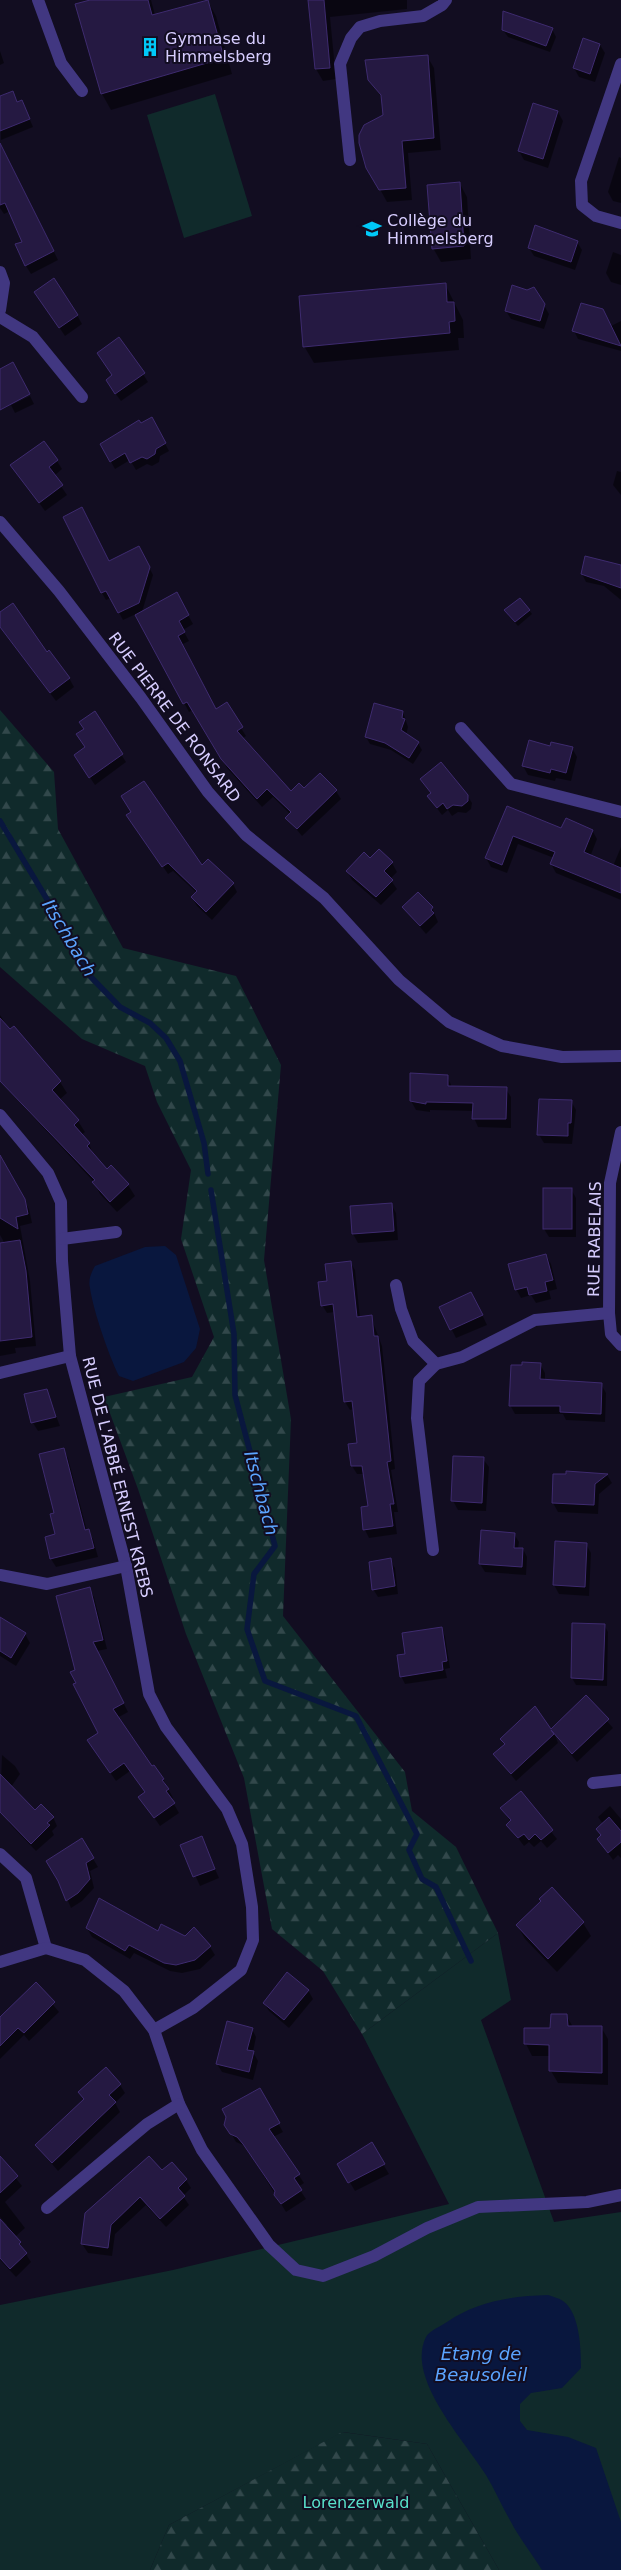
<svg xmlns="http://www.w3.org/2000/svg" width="621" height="2570" viewBox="0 0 621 2570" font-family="'DejaVu Sans',sans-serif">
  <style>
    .green { fill: #102a2b }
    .forest { fill: url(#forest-firs) }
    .water { fill: #09173e }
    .shadow { fill: #0007 }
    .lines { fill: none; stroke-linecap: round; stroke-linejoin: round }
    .stream { stroke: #09173e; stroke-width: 5.5 }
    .building { fill: #251942; stroke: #3e2b6f }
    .minor { stroke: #413781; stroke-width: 12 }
    .labels { text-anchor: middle; stroke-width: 4; stroke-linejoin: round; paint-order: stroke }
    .poi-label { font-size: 16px; fill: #d7cdff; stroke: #120d21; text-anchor: start }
    .street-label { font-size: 16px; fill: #d7cdff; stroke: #120d21 }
    .park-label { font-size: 16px; fill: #58e0ca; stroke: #120d21 }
    .water-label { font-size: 18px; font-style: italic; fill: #5ba4ff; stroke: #120d21 }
  </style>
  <defs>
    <pattern id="forest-firs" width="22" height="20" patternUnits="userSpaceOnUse" patternTransform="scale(1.25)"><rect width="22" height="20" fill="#102a2b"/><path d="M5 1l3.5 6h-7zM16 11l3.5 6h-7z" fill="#32484b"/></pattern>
  </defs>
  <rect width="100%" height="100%" fill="#120d21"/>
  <!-- green -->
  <g class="green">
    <polygon points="215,94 252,216 184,238 147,115"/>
    <polygon points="498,1933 511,2000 481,2020 554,2222 621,2212 621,2570 499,2570 427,2444 343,2432 169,2525 150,2570 0,2570 0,2305 173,2270 449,2204 362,2034"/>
  </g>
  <!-- forest -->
  <g class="forest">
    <polygon points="0,710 54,772 58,829 123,948 236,976 281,1065 264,1260 291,1419 283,1616 405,1772 412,1811 456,1847 498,1933 362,2034 323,1971 272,1929 244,1778 186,1634 138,1489 104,1397 192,1377 214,1337 181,1239 191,1170 157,1102 145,1066 82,1039 0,967"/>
    <polygon points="342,2432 427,2444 499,2570 150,2570 169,2525"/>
  </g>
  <!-- water -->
  <g class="water">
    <path d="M165 1246 176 1255 200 1329 196 1348 184 1362 133 1381 119 1376C109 1356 93 1310 90 1288 88 1280 91 1273 95 1266L145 1247Z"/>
    <path d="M548 2295C553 2297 559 2298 563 2301 580 2313 581 2349 581 2368L562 2388 531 2393 520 2404V2421L527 2430 568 2437 596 2448 621 2522V2570H542C532 2554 520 2539 511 2522 502 2507 495 2490 486 2475 466 2442 405 2378 426 2337 429 2331 441 2326 447 2322 477 2301 513 2296 548 2295Z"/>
  </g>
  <!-- shadow -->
  <g class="shadow">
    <polygon points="94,0 151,0 155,15 207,0 216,16 232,74 111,110 102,94 77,5"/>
    <polygon points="309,0 407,0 407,9 330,17 336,79 323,81 316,69"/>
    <polygon points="552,29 556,37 550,52 508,37 503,30"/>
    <polygon points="600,45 605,53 595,82 579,77 574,68"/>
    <polygon points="0,51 4,63 0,65"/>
    <polygon points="427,56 434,68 441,150 408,153 412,200 387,202 365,162 360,136 370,122 384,116 383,99 369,80"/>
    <polygon points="12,92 18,103 22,101 33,127 1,140 0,97"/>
    <polygon points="558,112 563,121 548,168 524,160 519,151"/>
    <polygon points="619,157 621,158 621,203 613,201 608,192"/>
    <polygon points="0,164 33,213 35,213 58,260 31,274 26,266 23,242 10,211 4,214 0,208"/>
    <polygon points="460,184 467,197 471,259 441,262 433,248"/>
    <polygon points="536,227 577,242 582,250 575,270 534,256 529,248"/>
    <polygon points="613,252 621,255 621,285 611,282 606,273"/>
    <polygon points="445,284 463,320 464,338 458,338 459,350 314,363 304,346"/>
    <polygon points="534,288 549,314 544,329 511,319 506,311"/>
    <polygon points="41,300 77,315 82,324 65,336"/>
    <polygon points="621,321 621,351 578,339 574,331 611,326"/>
    <polygon points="143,374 148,382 121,401 112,389 113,376"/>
    <polygon points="30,396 34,404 15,413 11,405"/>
    <polygon points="152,419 169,451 160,456 159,462 152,466 147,464 136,470 130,460 115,469 101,444"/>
    <polygon points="57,461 62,469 54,476 67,495 45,511 12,466"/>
    <polygon points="617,471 621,472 621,495 613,485"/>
    <polygon points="143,555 153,575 142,612 181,602 193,624 183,630 189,641 181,645 216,711 241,728 246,736 242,739 291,793 304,790 320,774 336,791 341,799 302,836 287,818 290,814 273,797 262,807 227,768 193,710 189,712 136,614 123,620 111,598 106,600 102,593 109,562"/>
    <polygon points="621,566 621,600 604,586 586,582 582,574"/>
    <polygon points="529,610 532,614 518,626 508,615"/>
    <polygon points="0,614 69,678 74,687 56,701 0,627"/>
    <polygon points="94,712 126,762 95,785 80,763 86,748 85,730"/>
    <polygon points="403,712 408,727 406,735 418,743 422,750 413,764 391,750 370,744 366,737"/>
    <polygon points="551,747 572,748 577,757 571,781 556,778 555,781 528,775 523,766"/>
    <polygon points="421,779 467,795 472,803 471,809 466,813 458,812 452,816 448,810 442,815 433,803 429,796 431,794"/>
    <polygon points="507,807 562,829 592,830 597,839 590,857 613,866 621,847 621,900 556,873 551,864 554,858 518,844 507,873 491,867 486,858"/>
    <polygon points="133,823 202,868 233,884 237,892 212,920 197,906 192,897 197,893 173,871 168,874"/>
    <polygon points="370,860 392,863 397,872 390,879 397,889 381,905 352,880 347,871"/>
    <polygon points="404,908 432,908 438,922 426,934"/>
    <polygon points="0,1015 5,1023 7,1034 13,1028 60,1082 67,1093 59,1100 78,1121 85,1132 81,1135 89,1144 94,1156 107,1170 128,1185 135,1196 117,1212 100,1194 94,1182 0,1081"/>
    <polygon points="447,1076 452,1087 506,1089 511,1097 511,1128 478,1127 474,1118 474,1111 430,1110 430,1112 416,1110 411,1101"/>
    <polygon points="571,1101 576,1110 572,1144 544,1143 539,1135"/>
    <polygon points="0,1164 9,1174 29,1209 32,1223 20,1226 30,1281 36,1346 15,1348 16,1353 0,1356 0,1245 5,1244 0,1235"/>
    <polygon points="571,1189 576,1198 576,1237 549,1237 544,1229"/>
    <polygon points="391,1204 396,1213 398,1240 358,1243 353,1234"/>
    <polygon points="546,1255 551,1264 557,1289 549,1291 551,1299 536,1303 531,1295 521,1298 516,1289"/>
    <polygon points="350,1262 355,1270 360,1318 371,1317 382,1346 395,1469 391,1470 398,1512 394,1512 397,1534 369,1538 365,1530 362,1508 369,1507 365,1474 357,1474 352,1466 350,1445 358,1444 354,1409 350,1410 345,1402 335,1312 327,1313 322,1305 328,1282"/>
    <polygon points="476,1302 487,1325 456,1338 441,1308"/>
    <polygon points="540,1364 545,1373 545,1381 601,1384 606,1393 605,1422 566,1420 563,1414 515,1414 510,1405"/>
    <polygon points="46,1390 60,1426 38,1431 33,1423 26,1395"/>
    <polygon points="63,1449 68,1458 87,1531 93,1539 98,1557 56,1567 51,1559 46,1537 57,1535 56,1514"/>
    <polygon points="483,1459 489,1467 486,1511 458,1510 453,1501"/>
    <polygon points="567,1473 607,1475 612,1483 599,1494 598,1514 558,1512 553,1503"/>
    <polygon points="514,1534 519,1542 518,1549 523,1549 527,1557 526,1575 485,1572 480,1564"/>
    <polygon points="586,1544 591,1553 589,1596 559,1594 554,1585"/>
    <polygon points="390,1560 395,1568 398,1594 378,1597 373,1589"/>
    <polygon points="89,1589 94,1597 107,1649 97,1651 128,1712 117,1718 152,1768 154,1767 163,1779 173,1798 171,1799 179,1813 160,1826 140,1797 146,1793 130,1771 116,1781 94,1749 100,1733 77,1683 76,1671"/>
    <polygon points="604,1625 608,1632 607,1686 576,1685 572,1678"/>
    <polygon points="0,1627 25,1634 30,1643 16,1666 0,1656"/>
    <polygon points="441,1628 445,1636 450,1668 445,1669 447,1678 405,1684 401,1676 407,1655"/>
    <polygon points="586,1697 613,1728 577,1762 555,1735 558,1743 516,1781 495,1755 505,1745 502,1739 551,1731"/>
    <polygon points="2,1755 15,1766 20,1774 11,1787 35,1811 53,1817 57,1826 52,1831 54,1835 36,1851 10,1824 0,1807"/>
    <polygon points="520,1793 557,1839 547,1848 541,1841 534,1847 529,1842 524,1846 508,1825 511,1822 502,1809"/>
    <polygon points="610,1806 621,1819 621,1858 618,1855 613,1860 598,1839 602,1837 597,1829 603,1824 598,1817"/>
    <polygon points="201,1838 219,1878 200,1886 182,1846"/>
    <polygon points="81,1839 98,1867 90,1871 94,1888 82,1901 71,1908 60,1882"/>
    <polygon points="99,1900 158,1933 210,1947 215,1955 200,1969 182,1973 170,1971 134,1953 130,1959 92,1937 87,1928"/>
    <polygon points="542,1902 583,1923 591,1936 557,1972 525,1939 517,1925"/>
    <polygon points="36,1984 59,2012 29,2041 24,2035 0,2059 0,2019"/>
    <polygon points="308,1990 313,1999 289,2028 269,2011 264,2003"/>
    <polygon points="566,2015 573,2027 601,2027 608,2039 608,2085 558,2083 551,2071 551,2056 532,2056 526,2044 526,2029 551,2030"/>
    <polygon points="252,2029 256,2037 253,2052 258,2061 253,2080 222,2072 217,2064"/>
    <polygon points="120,2085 125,2093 115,2103 120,2112 58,2171 36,2145 84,2100 80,2093"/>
    <polygon points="259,2090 283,2132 273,2137 304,2183 298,2187 306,2199 286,2212 249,2152 243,2145 236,2142 226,2124"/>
    <polygon points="371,2144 389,2174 355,2191 339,2164"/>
    <polygon points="0,2158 22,2186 5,2202 25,2228 15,2237 31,2262 16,2277 0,2260 0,2232 7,2225 0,2217"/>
    <polygon points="162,2172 186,2180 191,2188 183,2196 189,2205 166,2227 146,2205 115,2234 112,2256 88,2253 82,2244 86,2214"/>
  </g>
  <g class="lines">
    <!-- stream -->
    <g class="stream">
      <polyline points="0,821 63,926 88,974 120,1007 150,1023 166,1038 180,1061 204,1143 208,1174"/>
      <polyline points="211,1190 234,1334 235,1395 275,1546 254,1574 247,1629 265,1681 356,1716 417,1834 409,1850 422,1879 436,1887 471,1961"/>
    </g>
  </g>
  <!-- building -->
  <g class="building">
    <polygon points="90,0 148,0 152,15 208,0 224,58 101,94 75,4"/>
    <polygon points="308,0 324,0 330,68 315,69"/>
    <polygon points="503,11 553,28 546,46 502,30"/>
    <polygon points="583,38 600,44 590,74 573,68"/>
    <polygon points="428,55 434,138 402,141 406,188 379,190 366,168 359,143 359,135 364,125 383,115 381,95 368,80 365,60"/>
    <polygon points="13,91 17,102 22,100 30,119 0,131 0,96"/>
    <polygon points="533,103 558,111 543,159 518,151"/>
    <polygon points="0,143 54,251 25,266 15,244 22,242 5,203 0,205"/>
    <polygon points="460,182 464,246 432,249 427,185"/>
    <polygon points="535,225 578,241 571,262 528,248"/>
    <polygon points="54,278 78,315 59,328 34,292"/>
    <polygon points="446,283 447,302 454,302 455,321 449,322 450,333 303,347 299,296"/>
    <polygon points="512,285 527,290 534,287 545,304 540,321 505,311"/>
    <polygon points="581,303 603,309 621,346 572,331"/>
    <polygon points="119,337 145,373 115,394 106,380 112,375 97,353"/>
    <polygon points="13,362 30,394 0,410 0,369"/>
    <polygon points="152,417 166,443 156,449 155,454 147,459 142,457 130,463 125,453 110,462 100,444 139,420 141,423"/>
    <polygon points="44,441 58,460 49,467 63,485 39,503 10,465"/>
    <polygon points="82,507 109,561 139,546 150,567 139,603 118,613 106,591 101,593 63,517"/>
    <polygon points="585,556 621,565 621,588 581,574"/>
    <polygon points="177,592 189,615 179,621 185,632 178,636 216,709 227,702 243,727 237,731 291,791 299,783 304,788 320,773 337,790 297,829 285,818 291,812 267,789 257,799 221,759 187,702 183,704 135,615"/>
    <polygon points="520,598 530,610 515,622 504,610"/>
    <polygon points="13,603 47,652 49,650 70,678 50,693 0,627 0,612"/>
    <polygon points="374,703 403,711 402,718 405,719 401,730 419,742 409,758 385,743 365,737"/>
    <polygon points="95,711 123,754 89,778 74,755 85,747 76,734 84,729 79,722"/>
    <polygon points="529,740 550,746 551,742 573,747 566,773 551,769 550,773 522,766"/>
    <polygon points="441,762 468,795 468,801 462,806 453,805 447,809 443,803 437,808 427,796 431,793 420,779"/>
    <polygon points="144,781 202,865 208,859 234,883 206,912 191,897 197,891 168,863 162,867 126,815 131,812 121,796"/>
    <polygon points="507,806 561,828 566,818 593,830 584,852 621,868 621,893 550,864 555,852 513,836 502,865 485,858"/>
    <polygon points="379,849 393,862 384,871 393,880 376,897 346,871 364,852 370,858"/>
    <polygon points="418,892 433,907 431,910 434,913 420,926 402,907"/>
    <polygon points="0,1018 10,1029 14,1026 61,1081 52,1090 79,1120 74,1125 90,1143 87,1146 107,1169 111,1165 129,1184 110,1202 92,1182 95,1180 0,1081"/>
    <polygon points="410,1073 448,1075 448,1086 507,1087 506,1119 472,1119 473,1103 426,1102 426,1104 410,1101"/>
    <polygon points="539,1099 572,1100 571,1123 568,1123 568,1136 537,1135"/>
    <polygon points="0,1155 25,1199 28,1214 16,1217 18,1229 0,1218"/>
    <rect x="543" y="1188" width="29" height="41"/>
    <polygon points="392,1203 394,1231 352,1234 350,1206"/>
    <polygon points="20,1240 26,1271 32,1337 0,1341 0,1243"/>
    <polygon points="546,1254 553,1280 545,1282 547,1291 529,1295 527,1287 515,1290 508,1264"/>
    <polygon points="351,1261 357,1317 372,1315 374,1336 378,1336 391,1461 387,1462 394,1504 390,1504 393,1526 363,1530 361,1507 368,1506 362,1466 351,1466 348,1444 357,1443 352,1401 344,1402 333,1304 321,1306 318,1282 327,1281 325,1264"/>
    <polygon points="471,1292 483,1315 450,1330 439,1307"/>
    <polygon points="522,1362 541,1363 540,1379 602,1383 601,1414 560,1412 560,1406 509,1406 511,1365 522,1365"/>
    <polygon points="47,1389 56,1417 31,1423 24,1394"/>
    <polygon points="64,1448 85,1530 89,1529 94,1548 50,1559 45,1537 55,1534 50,1514 54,1513 39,1454"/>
    <polygon points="453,1456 484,1457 482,1503 451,1501"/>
    <polygon points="566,1471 608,1474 595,1484 594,1505 552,1503 553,1474 566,1474"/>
    <polygon points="481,1530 515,1533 514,1548 523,1548 522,1567 479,1564"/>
    <polygon points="555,1541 587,1543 585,1587 553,1585"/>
    <polygon points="391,1558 395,1586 372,1590 369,1562"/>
    <polygon points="90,1587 103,1640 93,1642 124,1703 113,1709 152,1766 154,1765 164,1779 162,1780 169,1789 166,1791 175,1803 154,1818 138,1797 145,1792 124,1763 110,1773 87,1740 98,1733 73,1684 76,1683 70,1672 75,1670 56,1596"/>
    <polygon points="0,1617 26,1633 11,1658 0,1651"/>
    <polygon points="572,1623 605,1624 603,1680 571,1678"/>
    <polygon points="442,1627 447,1661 442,1662 443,1670 400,1677 397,1655 405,1654 402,1633"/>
    <polygon points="586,1695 609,1719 572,1754 551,1730 554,1734 511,1774 493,1754 505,1744 500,1739 535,1706 551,1729"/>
    <polygon points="0,1774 35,1810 41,1804 54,1817 47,1823 50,1825 31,1844 0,1812"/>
    <polygon points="521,1791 553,1830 541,1840 535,1834 529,1840 524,1834 518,1838 506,1825 511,1820 500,1808"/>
    <polygon points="609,1817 621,1831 621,1842 608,1853 597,1839 601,1835 596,1829"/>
    <polygon points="202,1836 215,1869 193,1877 180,1845"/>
    <polygon points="82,1838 94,1858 86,1863 90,1879 78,1893 66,1901 58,1881 46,1861"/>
    <polygon points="552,1887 584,1922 548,1959 516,1925 541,1901 539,1899"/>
    <polygon points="99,1898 158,1931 161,1924 185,1936 194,1927 211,1946 195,1960 176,1965 164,1963 129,1945 125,1951 86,1928"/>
    <polygon points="287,1972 309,1990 284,2020 263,2003"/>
    <polygon points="36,1982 55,2002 24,2033 18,2028 0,2046 0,2017"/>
    <polygon points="551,2014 567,2014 568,2026 602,2026 602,2073 549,2071 549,2045 524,2044 524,2028 550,2028"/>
    <polygon points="227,2021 253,2028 247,2050 254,2051 249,2072 216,2064"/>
    <polygon points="106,2067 121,2084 109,2095 116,2102 52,2163 35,2145 84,2099 78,2092"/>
    <polygon points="260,2088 280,2123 269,2129 300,2174 294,2178 302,2190 281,2204 274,2195 275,2191 243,2144 237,2137 230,2134 224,2125 226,2117 222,2109"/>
    <polygon points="372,2142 385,2164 348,2183 337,2164"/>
    <polygon points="0,2156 18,2176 0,2193"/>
    <polygon points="149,2156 162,2170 172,2162 187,2179 178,2188 185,2196 160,2219 140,2197 111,2225 108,2248 81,2244 85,2213"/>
    <polygon points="0,2219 21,2242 19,2244 27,2253 10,2269 0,2258"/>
  </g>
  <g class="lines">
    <!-- minor -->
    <g class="minor">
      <polyline points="38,0 61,63 82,91"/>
      <polyline points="621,64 581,181 582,205 596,216 621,223"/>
      <polyline points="350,160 340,64 351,38 360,27 380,21 423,16 442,5 446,0"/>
      <polyline points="0,272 4,283 0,310"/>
      <polyline points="0,317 33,337 82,397"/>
      <polyline points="0,522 59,591 141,698 208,792 246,835 324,898 399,980 449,1022 502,1046 562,1057 621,1056"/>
      <polyline points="461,728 511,784 621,812"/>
      <polyline points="0,1115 48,1173 61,1202 62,1261 70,1356 126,1566 149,1694 166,1727 227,1809 242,1844 252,1907 253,1940 241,1970 193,2008 154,2030"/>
      <polyline points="621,1132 610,1183 609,1313 611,1334 621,1345"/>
      <polyline points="62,1239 116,1232"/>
      <polyline points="396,1285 401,1309 413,1341 436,1364 462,1357 535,1320 609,1313"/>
      <polyline points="0,1373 70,1356"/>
      <polyline points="433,1550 417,1418 419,1381 436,1364"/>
      <polyline points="0,1575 47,1584 126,1566"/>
      <polyline points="593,1783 621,1780"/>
      <polyline points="0,1854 26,1878 46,1948"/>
      <polyline points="0,1962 46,1948 85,1960 124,1991 154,2030 179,2104 202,2150 269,2245 296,2270 323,2276 374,2256 427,2228 478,2207 587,2202 621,2195"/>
      <polyline points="47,2208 147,2124 179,2104"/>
    </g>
  </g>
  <!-- icons -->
  <defs>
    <g id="building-bare" transform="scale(1.5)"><path d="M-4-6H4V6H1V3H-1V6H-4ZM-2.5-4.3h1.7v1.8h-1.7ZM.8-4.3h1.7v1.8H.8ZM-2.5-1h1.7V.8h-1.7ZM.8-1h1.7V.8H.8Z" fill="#00c9f8" stroke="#120d21" stroke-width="2.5" paint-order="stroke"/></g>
    <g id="school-bare" transform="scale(1.5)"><path d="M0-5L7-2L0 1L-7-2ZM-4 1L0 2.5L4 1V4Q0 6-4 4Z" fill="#00c9f8" stroke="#120d21" stroke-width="2.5" paint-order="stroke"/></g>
  </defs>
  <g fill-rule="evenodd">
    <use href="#building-bare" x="150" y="47"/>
    <use href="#school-bare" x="372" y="229"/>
  </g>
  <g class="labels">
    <!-- poi labels -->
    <g class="poi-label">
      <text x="165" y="44">Gymnase du<tspan x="165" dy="18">Himmelsberg</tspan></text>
      <text x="387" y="226">Collège du<tspan x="387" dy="18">Himmelsberg</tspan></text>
    </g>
    <!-- street labels -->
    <g class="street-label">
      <text transform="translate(175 717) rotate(53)" y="6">RUE PIERRE DE RONSARD</text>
      <text transform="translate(594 1239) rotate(-89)" y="6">RUE RABELAIS</text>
      <text transform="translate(118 1477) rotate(76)" y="6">RUE DE L'ABBÉ ERNEST KREBS</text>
    </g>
    <!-- park labels -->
    <g class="park-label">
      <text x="356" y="2508">Lorenzerwald</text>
    </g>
    <!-- water labels -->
    <g class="water-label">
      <text transform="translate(69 938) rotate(59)" y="6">Itschbach</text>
      <text transform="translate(261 1493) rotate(75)" y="6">Itschbach</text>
      <text x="481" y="2360">Étang de<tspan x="481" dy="21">Beausoleil</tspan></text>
    </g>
  </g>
</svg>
